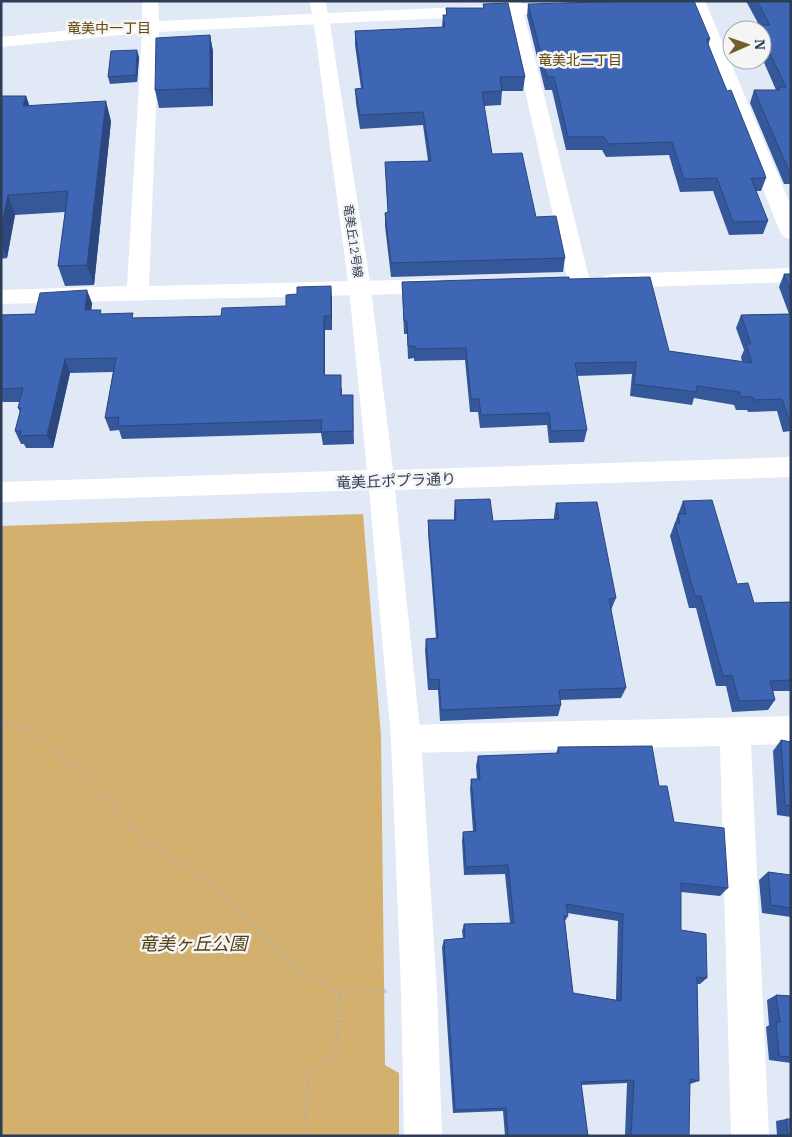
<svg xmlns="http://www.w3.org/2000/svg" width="792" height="1137" viewBox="0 0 792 1137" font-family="'IBM Plex Serif','Noto Sans JP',serif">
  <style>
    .green { fill: #d3b06d }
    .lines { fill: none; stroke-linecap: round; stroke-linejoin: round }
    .path { stroke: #a3adbf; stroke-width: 4; stroke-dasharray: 1 4.5; stroke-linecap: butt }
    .minor { fill: #fff; fill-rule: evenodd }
    .tertiary { fill: #fff; fill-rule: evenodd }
    .wall { fill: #35589b; fill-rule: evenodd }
    .shaded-wall { fill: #2b477e }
    .building { fill: #3e66b4; stroke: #2b477e; fill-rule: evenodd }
    .labels { text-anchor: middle; stroke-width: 5; stroke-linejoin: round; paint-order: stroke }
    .far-street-label { font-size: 12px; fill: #2e3d57; stroke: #f5f5f5 }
    .far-neighbourhood-label { font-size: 14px; fill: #62480c; stroke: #f5f5f5 }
    .street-label { font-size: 15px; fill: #2e3d57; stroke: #f5f5f5 }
    .near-park-label { font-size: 18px; font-style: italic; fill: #554116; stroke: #f5f5f5 }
  </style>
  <rect width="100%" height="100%" fill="#e1e8f6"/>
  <!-- green -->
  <polygon class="green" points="363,514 381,736 385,1065 399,1073 399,1136 1,1136 1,526"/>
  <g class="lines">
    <!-- path -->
    <g class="path">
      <polyline points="1,721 33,733 71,762 144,839 214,884 293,968 340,992 386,991"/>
      <polyline points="304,1136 308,1077 337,1050 340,992"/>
    </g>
    <!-- minor -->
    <g class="minor">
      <polygon points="142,1 158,1 159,21 506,5 505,1 521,1 522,4 564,2 570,3 572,7 570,11 564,12 524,14 590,282 587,287 579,289 571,287 568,282 508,15 159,32 149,286 439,279 447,281 450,286 447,291 439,293 1,304 1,290 127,286 142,33 1,47 1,37 142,23"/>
      <polygon points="689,1 705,1 791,206 791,239 784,237 780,232"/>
      <polygon points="791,268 791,282 612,288 604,286 601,281 604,276 612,274"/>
      <polygon points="791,716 791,744 751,745 769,1136 731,1136 720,746 406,753 395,749 391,739 395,729 406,725"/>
    </g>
    <!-- tertiary -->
    <polygon class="tertiary" points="309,1 325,1 329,17 371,289 393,470 791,457 791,477 395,490 421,739 437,991 442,1136 404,1136 401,991 391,739 369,490 1,502 1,482 367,470 349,289 313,17"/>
  </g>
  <!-- wall -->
  <g class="wall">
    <polygon points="746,1 791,1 791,184 784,184 750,103 754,90 776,90 762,58 762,30 755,30 756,25 759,25"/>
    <polygon points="483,4 525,77 523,91 502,91 501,105 484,106 492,154 565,258 563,272 391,277 385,226 385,213 388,212 385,162 428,161 423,125 360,129 356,103 355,89 361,88 355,45 355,31 442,27 443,15 446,15 446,8 483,8"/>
    <polygon points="528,4 710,39 708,46 727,91 766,178 761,191 756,191 768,221 763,234 729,235 713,191 680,192 669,155 606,157 602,150 566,150 552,90 545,90 527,16"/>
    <polygon points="210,35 213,52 213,106 159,108 155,90"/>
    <polygon points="139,57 137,82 110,84 108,77"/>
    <polygon points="1,96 26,96 29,105 111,121 94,285 65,286 58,266 65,212 15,215 7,258 1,259"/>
    <polygon points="784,274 791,274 791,431 783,432 777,411 748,412 747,410 736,410 734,405 694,398 692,405 630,396 632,374 577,376 587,430 584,442 549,443 547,425 480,428 478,412 470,412 465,360 414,361 414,358 408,359 407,334 404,334 402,282 569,279 669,351 742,362 741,357 744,350 736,328 741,315 789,314 779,287"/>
    <polygon points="332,299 332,330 325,330 325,375 342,388 342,395 353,408 354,444 323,445 321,433 122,439 119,430 110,431 105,418 113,372 70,373 53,448 26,448 24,444 21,444 15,431 20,412 18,408 20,402 1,402 1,315 35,314 92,303 91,310 102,314 135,318 221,316"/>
    <polygon points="455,500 493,521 554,519 554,516 556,503 616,598 611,610 626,688 621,698 560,700 561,705 558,716 440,721 438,690 428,690 425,650 426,639 436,638 428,533 428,520 454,520 454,513"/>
    <polygon points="683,501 737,584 754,603 791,602 791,691 773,691 775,700 768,710 732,712 726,686 716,686 696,608 689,608 670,536"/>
    <polygon points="781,740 791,742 791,817 777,815 773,751"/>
    <path d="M558 747 659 786 674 822 728 888 720 896 681 892V930L707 978 700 984H697L699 1081 690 1084 689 1136H625L627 1083 581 1085 588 1136H505L503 1111 453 1113 442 947 444 940 463 938 462 931 464 924 510 923 505 874 464 875 462 841 463 832 473 831 470 789 471 779H477L476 766 478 756 556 754ZM567 913 618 921 616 1000 573 993 565 921 568 916Z"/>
    <polygon points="768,872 791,875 791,917 762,913 759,880"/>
    <polygon points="776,995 791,996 791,1063 769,1060 766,1027 769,1025 767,1000"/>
    <polygon points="786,1119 791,1136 777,1136 776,1121"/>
  </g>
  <!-- shaded-wall -->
  <g class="shaded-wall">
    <polygon points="210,35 213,52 213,106 210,88"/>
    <polygon points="137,50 139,57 137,82 136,75"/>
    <polygon points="26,96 33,116 23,106"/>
    <polygon points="106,101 111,121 94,285 87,265"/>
    <polygon points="8,195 15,215 7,258 1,243 1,228"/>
    <polygon points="331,286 332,299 332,330 331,316"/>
    <polygon points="87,290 92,303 90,323 85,310"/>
    <polygon points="324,316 325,330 325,389 324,375"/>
    <polygon points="65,359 70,373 53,448 47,435"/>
  </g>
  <!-- building -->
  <g class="building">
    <polygon points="637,1 694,1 710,39 706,39 727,91 731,90 764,172 766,178 751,178 768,221 733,222 717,178 684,179 672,142 609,144 604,137 568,137 554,77 547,77 528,4"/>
    <polygon points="757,1 791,1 791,171 789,171 754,90 780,90 779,87 786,87 762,37 762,30 759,30 756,25 770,25"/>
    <polygon points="508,3 525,77 500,77 502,91 482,92 492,154 522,153 536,217 556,216 565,258 391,263 385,213 388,212 385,162 431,161 423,112 360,115 355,89 363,88 355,31 445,27 443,15 447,15 446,8 484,8 483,4"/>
    <polygon points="210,35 210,88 155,90 156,38"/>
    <polygon points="137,50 136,75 108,77 111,51"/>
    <polygon points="1,96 26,96 23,106 106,101 87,265 58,266 68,191 8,195 1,228"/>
    <polygon points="784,274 791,274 791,292"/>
    <polygon points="569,277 569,279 650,277 669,351 752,363 746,344 751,344 741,315 791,314 791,419 789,419 782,399 754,400 753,397 741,397 739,392 697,386 696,392 634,384 636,362 575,363 587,430 551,431 549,413 481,415 479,399 471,399 466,348 415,349 415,346 408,346 407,321 404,321 402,282"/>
    <polygon points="331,286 331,316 324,316 324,375 341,375 341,395 353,395 353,431 321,432 322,420 118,426 119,417 105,418 116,358 65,359 47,435 20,436 21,431 15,431 21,408 18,408 23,388 1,389 1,315 35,314 40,293 87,290 85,310 101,310 100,314 133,313 132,318 221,316 222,308 286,306 286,295 297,294 297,287"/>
    <polygon points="490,499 493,521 559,519 556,503 597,502 616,598 609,599 626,688 559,690 561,705 441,710 439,679 429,680 426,639 438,638 428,520 456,520 455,500"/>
    <polygon points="712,500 737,584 748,583 754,603 791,602 791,680 770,681 775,700 739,701 732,675 723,676 701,596 695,596 675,524 680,523 678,514 686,514 683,501"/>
    <polygon points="781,740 791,742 791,806 785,805"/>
    <path d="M652 746 659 786H667L674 822 724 828 728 888 681 883V930L706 934 707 978 697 977 699 1081 690 1079 689 1136H631L634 1080 581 1082 588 1136H508L506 1108 455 1110 444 940 465 938 464 924 514 923 508 865 466 867 463 832 476 831 471 779H480L478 756 559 753 558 747ZM566 904 623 914 621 1001 573 993 564 916H568Z"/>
    <polygon points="768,872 791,875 791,908 771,905"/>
    <polygon points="776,995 791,996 791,1057 779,1056 776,1022 780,1022"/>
    <polygon points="786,1119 791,1119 791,1136 788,1136"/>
  </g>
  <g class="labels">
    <!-- far-street labels -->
    <g class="far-street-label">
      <text transform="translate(353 241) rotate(82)" y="4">竜美丘12号線</text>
    </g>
    <!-- far-neighbourhood labels -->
    <g class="far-neighbourhood-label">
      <text x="109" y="33">竜美中一丁目</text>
      <text x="580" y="65">竜美北二丁目</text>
    </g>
    <!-- street labels -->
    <g class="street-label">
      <text transform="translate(396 481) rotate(-2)" y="5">竜美丘ポプラ通り</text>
    </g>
    <!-- near-park labels -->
    <g class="near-park-label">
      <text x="193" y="950">竜美ヶ丘公園</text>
    </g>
  </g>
  <!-- border -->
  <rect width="792" height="1137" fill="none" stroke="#2e3d57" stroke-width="5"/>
  <!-- north arrow -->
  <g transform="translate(747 45) rotate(88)"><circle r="24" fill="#f5f5f5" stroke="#a5abb6"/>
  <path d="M0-4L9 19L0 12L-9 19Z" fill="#745c2c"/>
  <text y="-8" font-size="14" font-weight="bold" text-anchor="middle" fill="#2e3d57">N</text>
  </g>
</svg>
